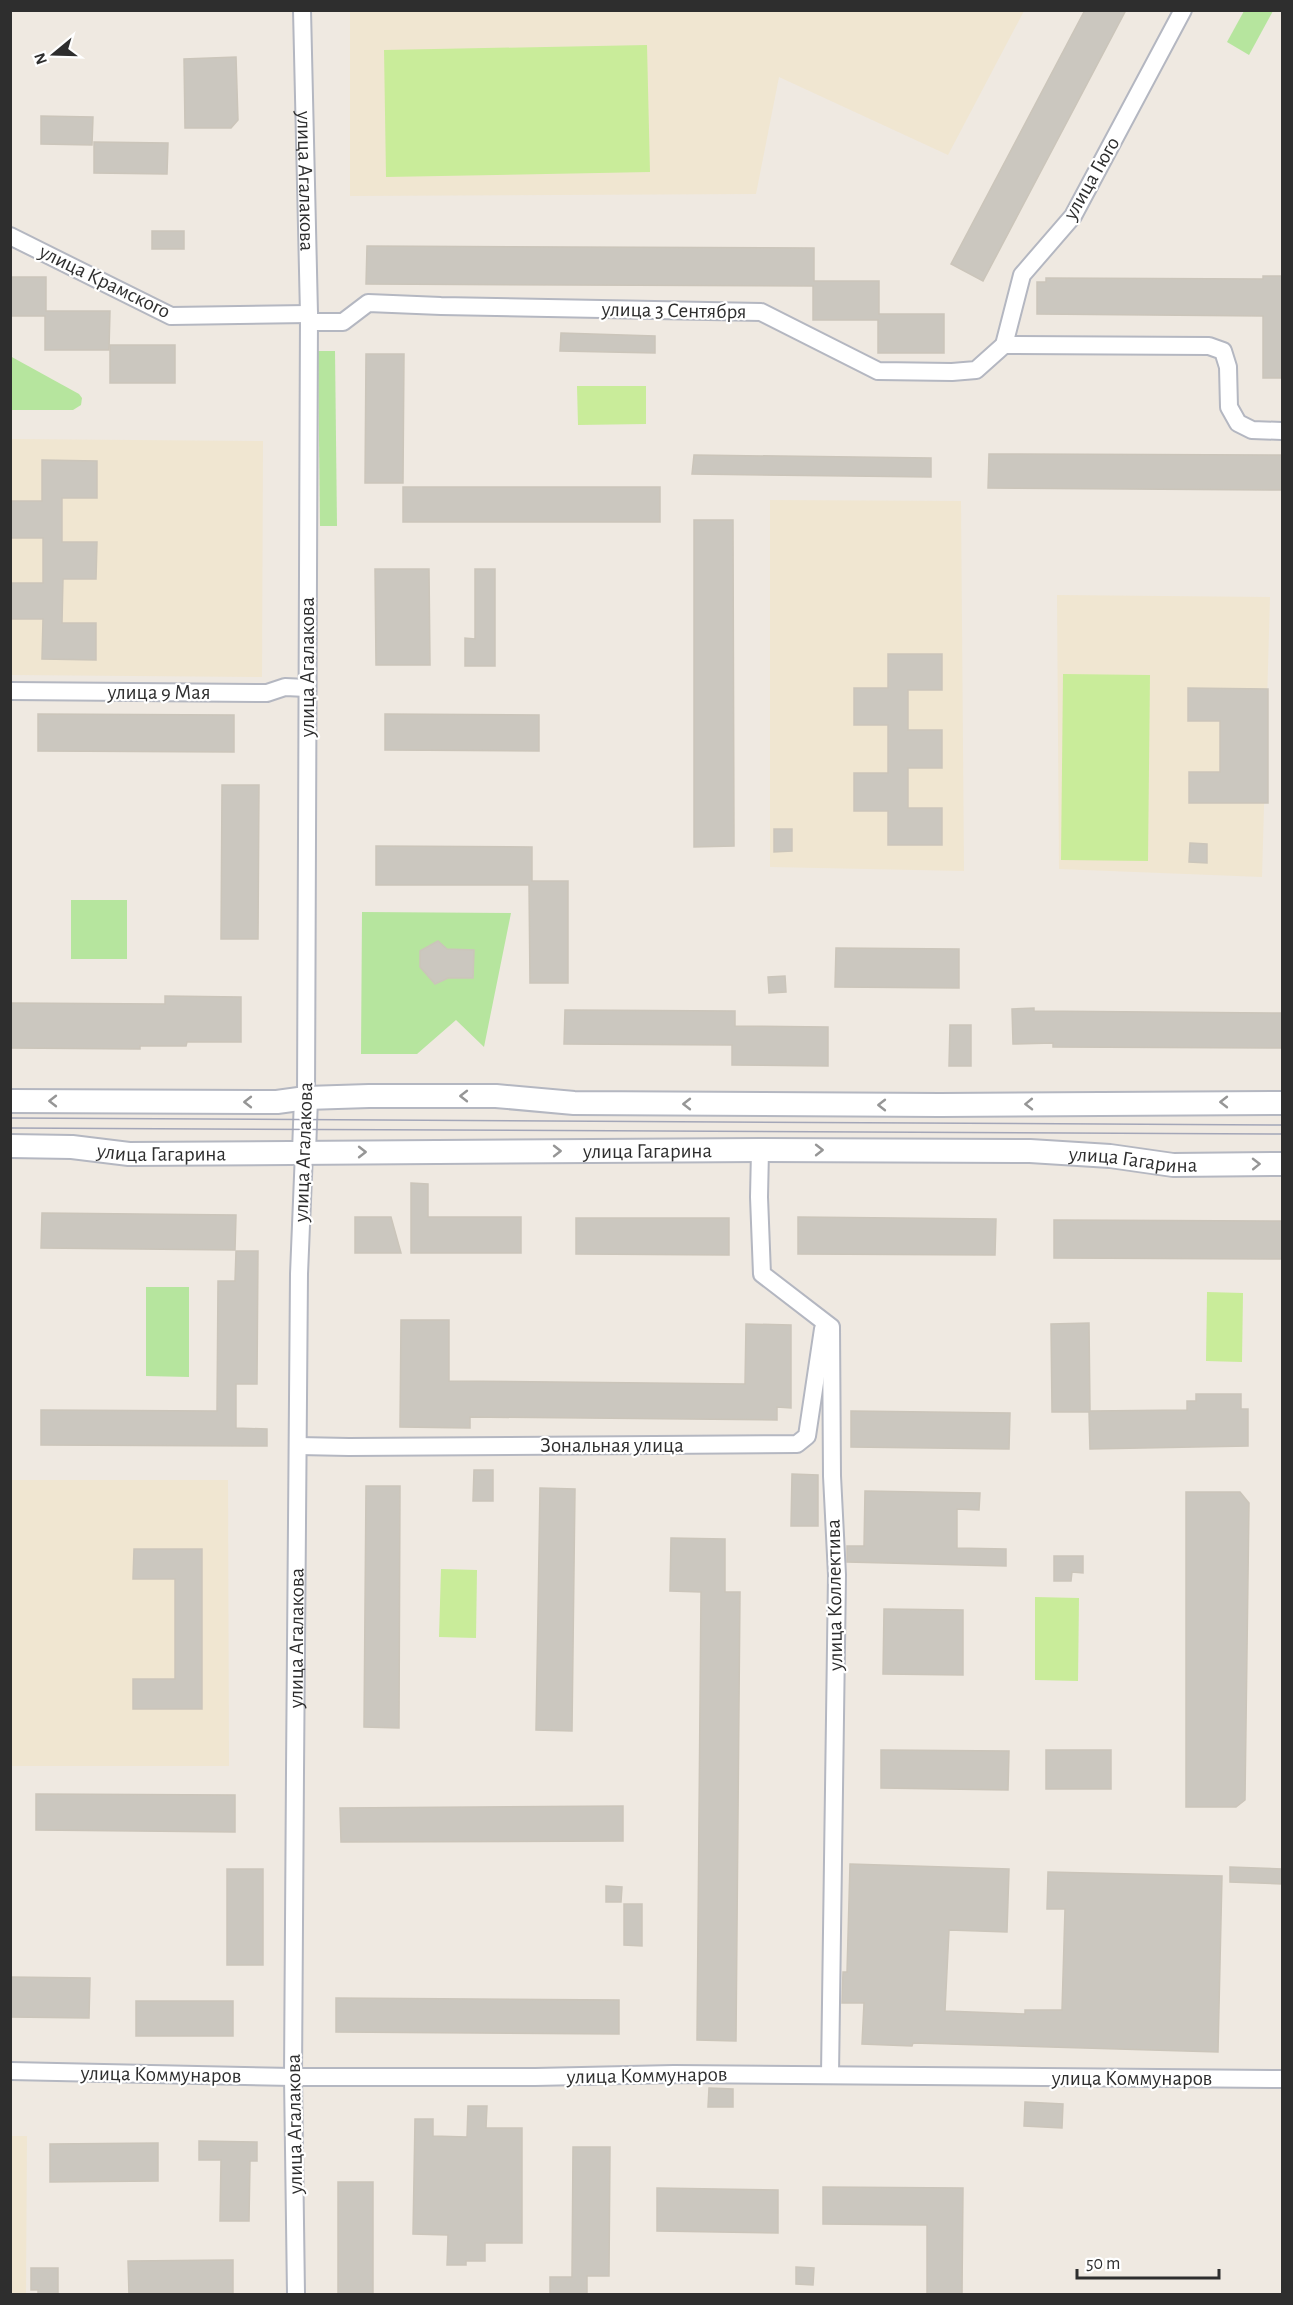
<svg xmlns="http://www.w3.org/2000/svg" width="1293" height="2305" viewBox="0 0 1293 2305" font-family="'Alegreya Sans',sans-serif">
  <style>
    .education { fill: #f0e6d1 }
    .green { fill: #b6e59e }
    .pitch { fill: #c9ec9a }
    .building { fill: #cbc7bf; stroke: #cbc5ba; stroke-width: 1.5 }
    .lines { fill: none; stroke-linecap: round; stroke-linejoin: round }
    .minor-casing { stroke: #b4b7c1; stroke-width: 20 }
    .secondary-casing { stroke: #b4b7c1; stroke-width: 26 }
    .minor { stroke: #fff; stroke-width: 16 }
    .secondary { stroke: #fff; stroke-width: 22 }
    .tram { stroke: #a3a6b8; stroke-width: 1.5 }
    .oneway { stroke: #969696 }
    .labels { text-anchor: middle; stroke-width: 4.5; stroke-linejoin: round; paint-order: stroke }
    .street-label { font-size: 21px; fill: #2e2e2e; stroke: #fff }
  </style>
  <rect width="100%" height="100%" fill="#efe9e1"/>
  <!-- education -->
  <g class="education">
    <polygon points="350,11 1024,11 948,155 779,77 756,194 350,196"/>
    <polygon points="11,439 263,441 262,677 11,675"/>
    <polygon points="770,500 961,501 964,871 770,867"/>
    <polygon points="1057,595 1270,597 1262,877 1059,869"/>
    <polygon points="11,1480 228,1480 229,1766 11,1766"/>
    <polygon points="11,2136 27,2136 26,2294 11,2294"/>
  </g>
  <!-- green -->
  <g class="green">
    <polygon points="1244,11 1273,11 1249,55 1227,42"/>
    <polygon points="318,351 335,351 337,526 320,526"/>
    <polygon points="10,356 79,394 82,398 81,405 73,410 11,410"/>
    <rect x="71" y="900" width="56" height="59"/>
    <polygon points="362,912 511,913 484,1047 456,1020 417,1054 361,1054"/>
    <polygon points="146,1287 189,1287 189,1377 146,1376"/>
  </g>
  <!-- pitch -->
  <g class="pitch">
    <polygon points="647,45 650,172 386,177 384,50"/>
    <polygon points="577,386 646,386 646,424 578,425"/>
    <polygon points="1063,674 1150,675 1148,861 1061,860"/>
    <polygon points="1207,1292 1243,1293 1242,1362 1206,1361"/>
    <polygon points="441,1569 477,1570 476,1638 439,1637"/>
    <polygon points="1035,1597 1079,1598 1078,1681 1035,1680"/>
  </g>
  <!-- building -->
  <g class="building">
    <polygon points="1085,10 1126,10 983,281 951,264"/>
    <polygon points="236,57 238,120 231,128 185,128 184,59"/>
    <polygon points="41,116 93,117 92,145 41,144"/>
    <polygon points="94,142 168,143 167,174 94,173"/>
    <rect x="152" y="231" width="32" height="18"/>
    <polygon points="367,246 814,248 814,281 879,281 879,314 944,314 944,353 878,353 878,320 813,320 813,286 366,284"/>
    <polygon points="1263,276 1282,276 1282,378 1263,378 1263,316 1037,314 1037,282 1046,282 1046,278 1263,279"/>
    <polygon points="10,277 46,277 46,311 110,311 109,350 45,350 45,316 10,316"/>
    <polygon points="561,333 655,336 655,353 560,351"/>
    <rect x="110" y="345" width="65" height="38"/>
    <polygon points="366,354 404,354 403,483 365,483"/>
    <polygon points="989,454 1282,455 1282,490 988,488"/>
    <polygon points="694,455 931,458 931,477 692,474"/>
    <polygon points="42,460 97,461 97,498 62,498 62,542 97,542 96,579 63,579 62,623 96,623 96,660 42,659 43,619 10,619 10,583 43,583 43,538 10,538 10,501 42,501"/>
    <rect x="403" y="487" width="257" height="35"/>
    <polygon points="694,520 733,520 734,846 694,847"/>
    <polygon points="375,569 429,569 430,665 376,665"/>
    <polygon points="475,569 495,569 495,666 465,666 465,638 475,639"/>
    <polygon points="888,654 942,654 942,690 908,690 908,730 942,730 942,768 908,768 908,808 942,808 942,845 888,845 888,811 854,811 854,773 888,773 888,725 854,725 854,688 888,688"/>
    <polygon points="1188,688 1268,689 1268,803 1189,803 1189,772 1220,772 1220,721 1188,721"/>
    <polygon points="38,714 234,715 234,752 38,751"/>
    <polygon points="385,714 539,715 539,751 385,750"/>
    <polygon points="222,785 259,785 258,939 221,939"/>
    <polygon points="774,829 792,829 792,851 774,852"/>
    <polygon points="1190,843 1207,844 1207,863 1189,862"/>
    <polygon points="376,846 532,847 532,881 568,881 568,983 530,983 529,885 376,885"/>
    <polygon points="438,941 447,949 474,950 473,978 448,978 435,984 420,967 420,951"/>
    <polygon points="836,948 959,949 959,988 835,987"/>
    <polygon points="785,976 786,992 769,993 768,977"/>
    <polygon points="165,996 241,997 241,1042 187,1042 186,1046 140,1046 140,1049 10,1048 10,1003 165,1004"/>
    <polygon points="1034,1008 1034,1011 1282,1013 1282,1048 1053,1047 1053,1043 1013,1044 1012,1009"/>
    <polygon points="565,1010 735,1011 735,1026 828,1027 828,1066 732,1065 732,1045 564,1044"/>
    <polygon points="950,1025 971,1025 971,1066 949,1066"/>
    <polygon points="411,1183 428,1184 428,1217 521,1217 521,1253 411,1253"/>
    <polygon points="42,1213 236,1215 235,1250 41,1248"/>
    <polygon points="355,1217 391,1217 401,1253 355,1253"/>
    <polygon points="798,1217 996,1219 995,1255 798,1254"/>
    <polygon points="576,1218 729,1218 729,1255 576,1254"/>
    <polygon points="1054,1220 1282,1221 1282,1259 1054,1258"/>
    <polygon points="236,1251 258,1251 257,1384 236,1384 236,1428 267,1429 267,1446 41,1445 41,1410 217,1411 218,1281 235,1281"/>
    <polygon points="401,1320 449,1320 449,1381 745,1384 746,1324 791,1325 791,1408 777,1407 777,1420 470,1417 470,1428 400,1427"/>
    <polygon points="1089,1323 1090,1411 1187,1410 1187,1401 1196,1401 1196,1394 1241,1394 1241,1409 1248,1409 1248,1446 1090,1449 1089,1412 1052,1412 1051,1324"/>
    <polygon points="851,1411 1010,1413 1009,1449 851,1447"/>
    <polygon points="474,1470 493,1470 493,1501 473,1501"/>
    <polygon points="792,1474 818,1475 818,1526 791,1526"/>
    <polygon points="366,1486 400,1486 399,1728 364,1727"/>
    <polygon points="540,1488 575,1489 572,1731 536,1730"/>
    <polygon points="865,1491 980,1493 979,1510 957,1509 957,1548 1006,1549 1006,1566 847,1562 847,1546 864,1546"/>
    <polygon points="1186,1492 1240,1492 1249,1503 1245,1800 1236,1807 1186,1807"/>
    <polygon points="671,1538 725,1539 725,1592 740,1592 736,2041 697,2040 701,1592 670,1591"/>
    <polygon points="134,1549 202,1549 202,1709 133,1709 133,1679 175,1679 175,1579 133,1579"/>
    <polygon points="1054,1556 1083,1556 1083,1573 1072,1572 1071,1581 1054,1581"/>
    <polygon points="884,1609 963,1610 963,1675 883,1674"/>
    <polygon points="881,1750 1009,1751 1008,1790 881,1788"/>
    <rect x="1046" y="1750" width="65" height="39"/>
    <polygon points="36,1794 235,1795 235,1832 36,1830"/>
    <polygon points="623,1806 623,1841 341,1842 340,1808"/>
    <polygon points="850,1864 1009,1869 1007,1932 949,1930 945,2011 1025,2014 1025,2010 1062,2010 1065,1909 1047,1909 1048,1872 1222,1876 1218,2052 913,2043 912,2046 862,2044 864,2003 842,2003 843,1972 847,1972"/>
    <polygon points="1230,1867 1282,1869 1282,1884 1230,1882"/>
    <rect x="227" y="1869" width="36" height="96"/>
    <polygon points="606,1886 622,1887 621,1902 606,1902"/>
    <polygon points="624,1904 642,1904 642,1946 624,1945"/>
    <polygon points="10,1977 90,1978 89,2018 10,2017"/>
    <polygon points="336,1998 619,2000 619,2034 336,2032"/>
    <rect x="136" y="2001" width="97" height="35"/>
    <polygon points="709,2088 733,2089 733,2107 708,2107"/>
    <polygon points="1025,2102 1063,2104 1062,2128 1024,2126"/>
    <polygon points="468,2106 487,2106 486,2128 522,2128 522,2243 485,2243 485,2261 466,2261 466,2265 447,2265 448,2235 413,2234 415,2119 433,2119 433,2136 467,2137"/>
    <polygon points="199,2141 257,2142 257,2161 250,2161 249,2221 220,2221 221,2160 199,2160"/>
    <polygon points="158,2143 158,2181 50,2182 50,2144"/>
    <polygon points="573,2147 610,2147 609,2276 587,2276 587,2295 550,2295 550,2277 572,2277"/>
    <rect x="338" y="2182" width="35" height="113"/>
    <polygon points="823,2187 963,2188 962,2295 927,2295 927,2225 823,2224"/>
    <polygon points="657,2188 778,2190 778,2233 657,2231"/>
    <polygon points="233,2260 233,2295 129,2295 128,2261"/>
    <polygon points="796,2267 814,2268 813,2285 796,2284"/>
    <polygon points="31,2268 58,2268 58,2295 38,2295 38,2290 31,2290"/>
  </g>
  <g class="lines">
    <!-- minor casing -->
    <g class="minor-casing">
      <g id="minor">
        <path id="s1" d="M302 10 309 314 306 1098"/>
        <polyline points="10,236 171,316 309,314"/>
        <polyline points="309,322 343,322 368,303 441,306 761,312 878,371 952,372 976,370 1004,345 1209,346 1223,351 1228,367 1229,407 1238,423 1252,430 1282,431"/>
        <polyline points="1004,345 1022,275 1073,216 1183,10"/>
        <polyline points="10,691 267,693 285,687 307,688"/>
        <polyline points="760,1150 759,1197 762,1274 831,1327 832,1476 837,1575 830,2075"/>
        <polyline points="298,1446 349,1447 797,1444 807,1436 823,1329"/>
        <polyline points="10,2071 293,2077 535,2077 674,2074 1282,2079"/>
        <path id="s2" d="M296 2294 293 2077 295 1772 299 1274 304 1152"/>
      </g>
    </g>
    <!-- secondary casing -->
    <g class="secondary-casing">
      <g id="secondary">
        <polyline points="10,1101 277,1102 306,1098 369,1096 496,1096 574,1103 940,1105 1282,1103"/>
        <path id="s3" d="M10 1146 72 1147 129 1154 760 1150 1030 1151 1110 1156 1173 1165 1282 1164"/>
        <polyline points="304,1152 306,1098"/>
      </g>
    </g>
    <!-- minor -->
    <use href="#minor" class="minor"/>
    <!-- secondary -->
    <use href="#secondary" class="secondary"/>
    <!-- tram -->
    <g class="tram">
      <polyline points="10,1118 1282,1125"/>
      <polyline points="10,1128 1282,1134"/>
    </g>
  </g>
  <!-- one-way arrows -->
  <defs><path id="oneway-chevron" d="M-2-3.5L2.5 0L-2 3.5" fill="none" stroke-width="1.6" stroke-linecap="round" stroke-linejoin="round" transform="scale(1.5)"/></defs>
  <g class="oneway">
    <use href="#oneway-chevron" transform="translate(464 1096) rotate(180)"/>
    <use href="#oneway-chevron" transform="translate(53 1101) rotate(-180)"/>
    <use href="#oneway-chevron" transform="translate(248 1102) rotate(-180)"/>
    <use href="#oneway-chevron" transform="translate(1224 1102) rotate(-180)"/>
    <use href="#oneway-chevron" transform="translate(687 1104) rotate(-180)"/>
    <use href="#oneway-chevron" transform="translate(1029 1104) rotate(179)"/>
    <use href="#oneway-chevron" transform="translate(882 1105) rotate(-180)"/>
    <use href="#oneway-chevron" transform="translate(819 1150)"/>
    <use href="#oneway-chevron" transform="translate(557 1151)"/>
    <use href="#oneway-chevron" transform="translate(362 1152)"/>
    <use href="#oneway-chevron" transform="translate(1256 1164) rotate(-1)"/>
  </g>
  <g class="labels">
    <!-- street labels -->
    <g class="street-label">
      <text transform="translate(1091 178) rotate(-60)" y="7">улица Гюго</text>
      <text dy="7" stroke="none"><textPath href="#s1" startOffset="171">улица Агалакова</textPath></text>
      <text transform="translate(105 281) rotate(26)" y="7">улица Крамского</text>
      <text transform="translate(674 310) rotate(1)" y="7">улица 3 Сентября</text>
      <text transform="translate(307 667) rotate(-90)" y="7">улица Агалакова</text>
      <text x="159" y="699">улица 9 Мая</text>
      <text dy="7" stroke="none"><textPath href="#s3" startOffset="152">улица Гагарина</textPath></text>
      <text dy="7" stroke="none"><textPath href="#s3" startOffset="638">улица Гагарина</textPath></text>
      <text transform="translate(303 1152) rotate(-88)" y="7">улица Агалакова</text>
      <text dy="7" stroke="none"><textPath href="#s3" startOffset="1124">улица Гагарина</textPath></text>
      <text x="612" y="1452">Зональная улица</text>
      <text transform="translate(834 1595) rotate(-91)" y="7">улица Коллектива</text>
      <text dy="7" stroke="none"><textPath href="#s2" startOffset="656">улица Агалакова</textPath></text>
      <text transform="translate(161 2074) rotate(1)" y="7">улица Коммунаров</text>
      <text transform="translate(647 2075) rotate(-1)" y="7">улица Коммунаров</text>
      <text x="1132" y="2085">улица Коммунаров</text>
      <text transform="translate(294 2124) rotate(-91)" y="7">улица Агалакова</text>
    </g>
  </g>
  <!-- border -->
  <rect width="1293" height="2305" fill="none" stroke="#2e2e2e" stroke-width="24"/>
  <!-- north arrow -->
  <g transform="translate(54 54) rotate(251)" stroke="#ffffff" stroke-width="4.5" paint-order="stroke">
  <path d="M0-4.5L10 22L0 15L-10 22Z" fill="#2e2e2e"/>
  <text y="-9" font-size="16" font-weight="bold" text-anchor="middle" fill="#2e2e2e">N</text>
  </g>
  <!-- scale -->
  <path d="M1077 2269v9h142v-9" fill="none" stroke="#2e2e2e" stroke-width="3"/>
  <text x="1086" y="2269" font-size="18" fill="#2e2e2e" stroke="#ffffff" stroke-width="4.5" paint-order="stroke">50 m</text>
</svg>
